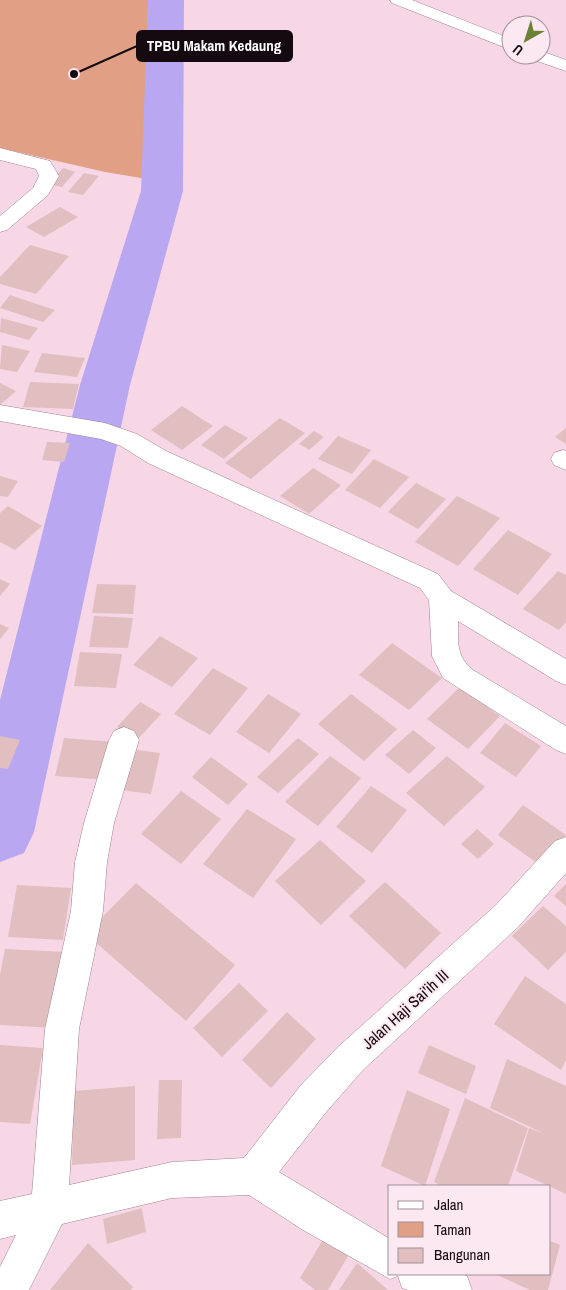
<svg xmlns="http://www.w3.org/2000/svg" width="566" height="1290" viewBox="0 0 566 1290" font-family="'Archivo Narrow',sans-serif">
  <style>
    .green { fill: #e1a086 }
    .lines { fill: none; stroke-linecap: round; stroke-linejoin: round }
    .river { fill: #b9a8f1; fill-rule: evenodd }
    .building { fill: #e1bec0 }
    .street-casing { stroke: #9f8290; stroke-width: 1 }
    .street { fill: #fff; fill-rule: evenodd }
    .labels { text-anchor: middle; stroke-width: 4; stroke-linejoin: round; paint-order: stroke }
    .near-street-label { font-size: 16px; fill: #140a0f; stroke: #fce8f1 }
    .leader { fill: none; stroke: #140a0f; stroke-width: 2 }
    .callout-dot { fill: #140a0f; stroke: #fce8f1; stroke-width: 2 }
    .callout { fill: #140a0f; stroke: #140a0f; stroke-width: 2 }
    .callout-label { font-size: 15px; text-anchor: middle; font-weight: bold; fill: #fff }
  </style>
  <rect width="100%" height="100%" fill="#f7d7e6"/>
  <!-- green -->
  <polygon class="green" points="0,0 148,0 147,179 105,172 0,148"/>
  <g class="lines">
    <!-- river -->
    <polygon class="river" points="148,0 184,0 183,191 130,385 34,832 24,853 0,862 0,700 80,385 141,191"/>
  </g>
  <!-- building -->
  <g class="building">
    <polygon points="63,168 75,172 62,187 49,184"/>
    <polygon points="84,173 99,176 83,195 68,192"/>
    <polygon points="60,207 78,217 44,237 26,227"/>
    <polygon points="30,245 69,256 36,294 0,284 0,277"/>
    <polygon points="10,295 55,310 43,322 0,308"/>
    <polygon points="1,318 38,328 29,340 0,332"/>
    <polygon points="2,345 30,351 17,372 0,369"/>
    <polygon points="42,353 85,358 77,377 34,372"/>
    <polygon points="30,382 79,384 73,409 23,407"/>
    <polygon points="0,383 16,391 0,405"/>
    <polygon points="182,406 213,426 182,450 151,430"/>
    <polygon points="280,418 305,433 251,479 225,463"/>
    <polygon points="225,425 248,438 224,459 201,445"/>
    <polygon points="566,428 566,444 555,437"/>
    <polygon points="314,431 324,437 309,450 299,444"/>
    <polygon points="338,436 371,450 352,474 318,459"/>
    <polygon points="47,442 70,443 64,462 42,460"/>
    <polygon points="374,459 409,477 380,508 345,490"/>
    <polygon points="313,468 341,485 309,514 280,496"/>
    <polygon points="0,476 18,481 8,497 0,496"/>
    <polygon points="416,483 446,499 418,529 388,512"/>
    <polygon points="457,496 500,518 458,566 415,542"/>
    <polygon points="8,506 42,526 15,550 0,542 0,513"/>
    <polygon points="508,530 552,554 518,595 473,569"/>
    <polygon points="558,571 566,575 566,622 559,630 523,609"/>
    <polygon points="0,579 10,584 0,596"/>
    <polygon points="97,584 136,585 133,614 92,613"/>
    <polygon points="94,616 133,618 128,648 89,647"/>
    <polygon points="0,624 9,628 0,639"/>
    <polygon points="160,636 198,658 172,687 133,665"/>
    <polygon points="392,643 442,678 409,710 359,675"/>
    <polygon points="80,652 122,654 116,688 74,686"/>
    <polygon points="213,668 248,688 210,735 174,714"/>
    <polygon points="460,687 500,716 468,749 427,719"/>
    <polygon points="268,694 301,714 269,753 236,732"/>
    <polygon points="351,694 397,729 364,761 318,724"/>
    <polygon points="140,702 161,714 137,740 117,727"/>
    <polygon points="505,723 541,746 516,777 480,753"/>
    <polygon points="413,730 436,748 409,774 385,755"/>
    <polygon points="0,736 20,740 8,769 0,768"/>
    <polygon points="64,738 115,742 107,780 55,776"/>
    <polygon points="298,738 319,754 278,793 257,777"/>
    <polygon points="130,749 160,753 151,794 120,790"/>
    <polygon points="330,756 361,778 318,826 285,802"/>
    <polygon points="447,756 485,787 444,826 406,793"/>
    <polygon points="211,757 248,784 228,805 192,777"/>
    <polygon points="371,786 407,810 372,853 336,827"/>
    <polygon points="181,791 221,819 181,864 141,834"/>
    <polygon points="523,805 566,835 541,866 498,835"/>
    <polygon points="247,809 296,839 253,898 203,864"/>
    <polygon points="477,829 494,844 478,859 461,844"/>
    <polygon points="320,840 366,881 321,925 275,881"/>
    <polygon points="385,882 441,933 405,969 349,916"/>
    <polygon points="136,883 235,965 186,1021 86,934"/>
    <polygon points="566,884 566,906 554,896"/>
    <polygon points="17,885 71,888 63,940 8,937"/>
    <polygon points="543,906 566,926 566,952 548,970 512,936"/>
    <polygon points="5,949 66,952 54,1028 0,1025 0,975"/>
    <polygon points="525,976 566,1004 566,1060 561,1070 494,1024"/>
    <polygon points="239,983 268,1011 222,1057 193,1028"/>
    <polygon points="287,1012 316,1039 271,1088 242,1060"/>
    <polygon points="0,1045 43,1048 30,1124 0,1122"/>
    <polygon points="429,1045 476,1066 466,1094 418,1073"/>
    <polygon points="507,1059 566,1086 566,1194 516,1171 529,1128 545,1134 490,1108"/>
    <polygon points="159,1080 182,1080 181,1138 157,1139"/>
    <polygon points="135,1086 135,1160 72,1165 74,1091"/>
    <polygon points="407,1090 450,1109 425,1186 381,1166"/>
    <polygon points="465,1098 528,1128 508,1186 442,1186 434,1182"/>
    <polygon points="142,1208 146,1232 107,1244 103,1219"/>
    <polygon points="327,1233 351,1251 328,1290 315,1290 300,1278"/>
    <polygon points="550,1241 560,1245 548,1290 530,1290 495,1274 550,1274"/>
    <polygon points="88,1243 133,1287 131,1290 50,1290"/>
    <polygon points="357,1263 388,1290 339,1290"/>
  </g>
  <g class="lines">
    <!-- street casing -->
    <g class="street-casing">
      <g id="street">
        <polygon points="390,0 412,0 511,39 511,50 392,3"/>
        <polygon points="541,51 566,60 566,71 531,59 528,55 541,55"/>
        <polygon points="0,148 50,161 59,176 48,195 7,230 0,232 0,216 33,188 39,176 36,169 0,160"/>
        <path d="M0 405 105 423 137 434 166 451 438 574 451 591 566 659V685L556 681 458 621C458 641 456 657 473 670L566 726V754L556 750 443 678 432 656 429 600 420 588 148 463 121 446 101 439 0 421Z"/>
        <polygon points="563,450 566,451 566,470 554,465 551,459 554,453"/>
        <polygon points="124,727 134,731 139,740 114,823 107,862 103,911 79,1029 69,1185 172,1162 244,1158 301,1085 339,1046 496,905 555,841 566,837 566,873 518,927 363,1070 327,1111 279,1172 390,1239 390,1274 461,1274 467,1276 472,1290 408,1290 402,1288 398,1276 390,1279 303,1230 249,1195 172,1198 62,1224 29,1290 0,1290 0,1267 16,1235 0,1239 0,1201 32,1194 45,1029 71,911 75,862 84,823 109,740 114,731"/>
      </g>
    </g>
    <!-- street -->
    <use href="#street" class="street"/>
  </g>
  <g class="labels">
    <!-- near-street labels -->
    <g class="near-street-label">
      <text transform="translate(405 1009) rotate(-42)" y="6">Jalan Haji Sai'ih III</text>
    </g>
  </g>
  <!-- callouts -->
  <path class="leader" d="M74 74L137 46"/>
  <circle class="callout-dot" cx="74" cy="74" r="5"/>
  <rect class="callout" x="137" y="31" width="155" height="30" rx="5"/>
  <g class="callout-label">
    <text x="214" y="51">TPBU Makam Kedaung</text>
  </g>
  <!-- legend -->
  <rect x="388" y="1185" width="162" height="90" fill="#fce8f1" stroke="#9f8f97"/>
  <rect x="398" y="1201" width="25" height="8" fill="#ffffff" stroke="#9f8f97"/>
  <text x="434" y="1210" font-size="15" fill="#140a0f">Jalan</text>
  <rect x="398" y="1222" width="25" height="15" fill="#e1a086" stroke="#9f8f97"/>
  <text x="434" y="1235" font-size="15" fill="#140a0f">Taman</text>
  <rect x="398" y="1248" width="25" height="15" fill="#e1bec0" stroke="#9f8f97"/>
  <text x="434" y="1260" font-size="15" fill="#140a0f">Bangunan</text>
  <!-- north arrow -->
  <g transform="translate(526 40) rotate(219)"><circle r="24" fill="#fce8f1" stroke="#9f8f97"/>
  <path d="M0-4L9 19L0 12L-9 19Z" fill="#6b8133"/>
  <text y="-8" font-size="14" font-weight="bold" text-anchor="middle" fill="#140a0f">U</text>
  </g>
</svg>
